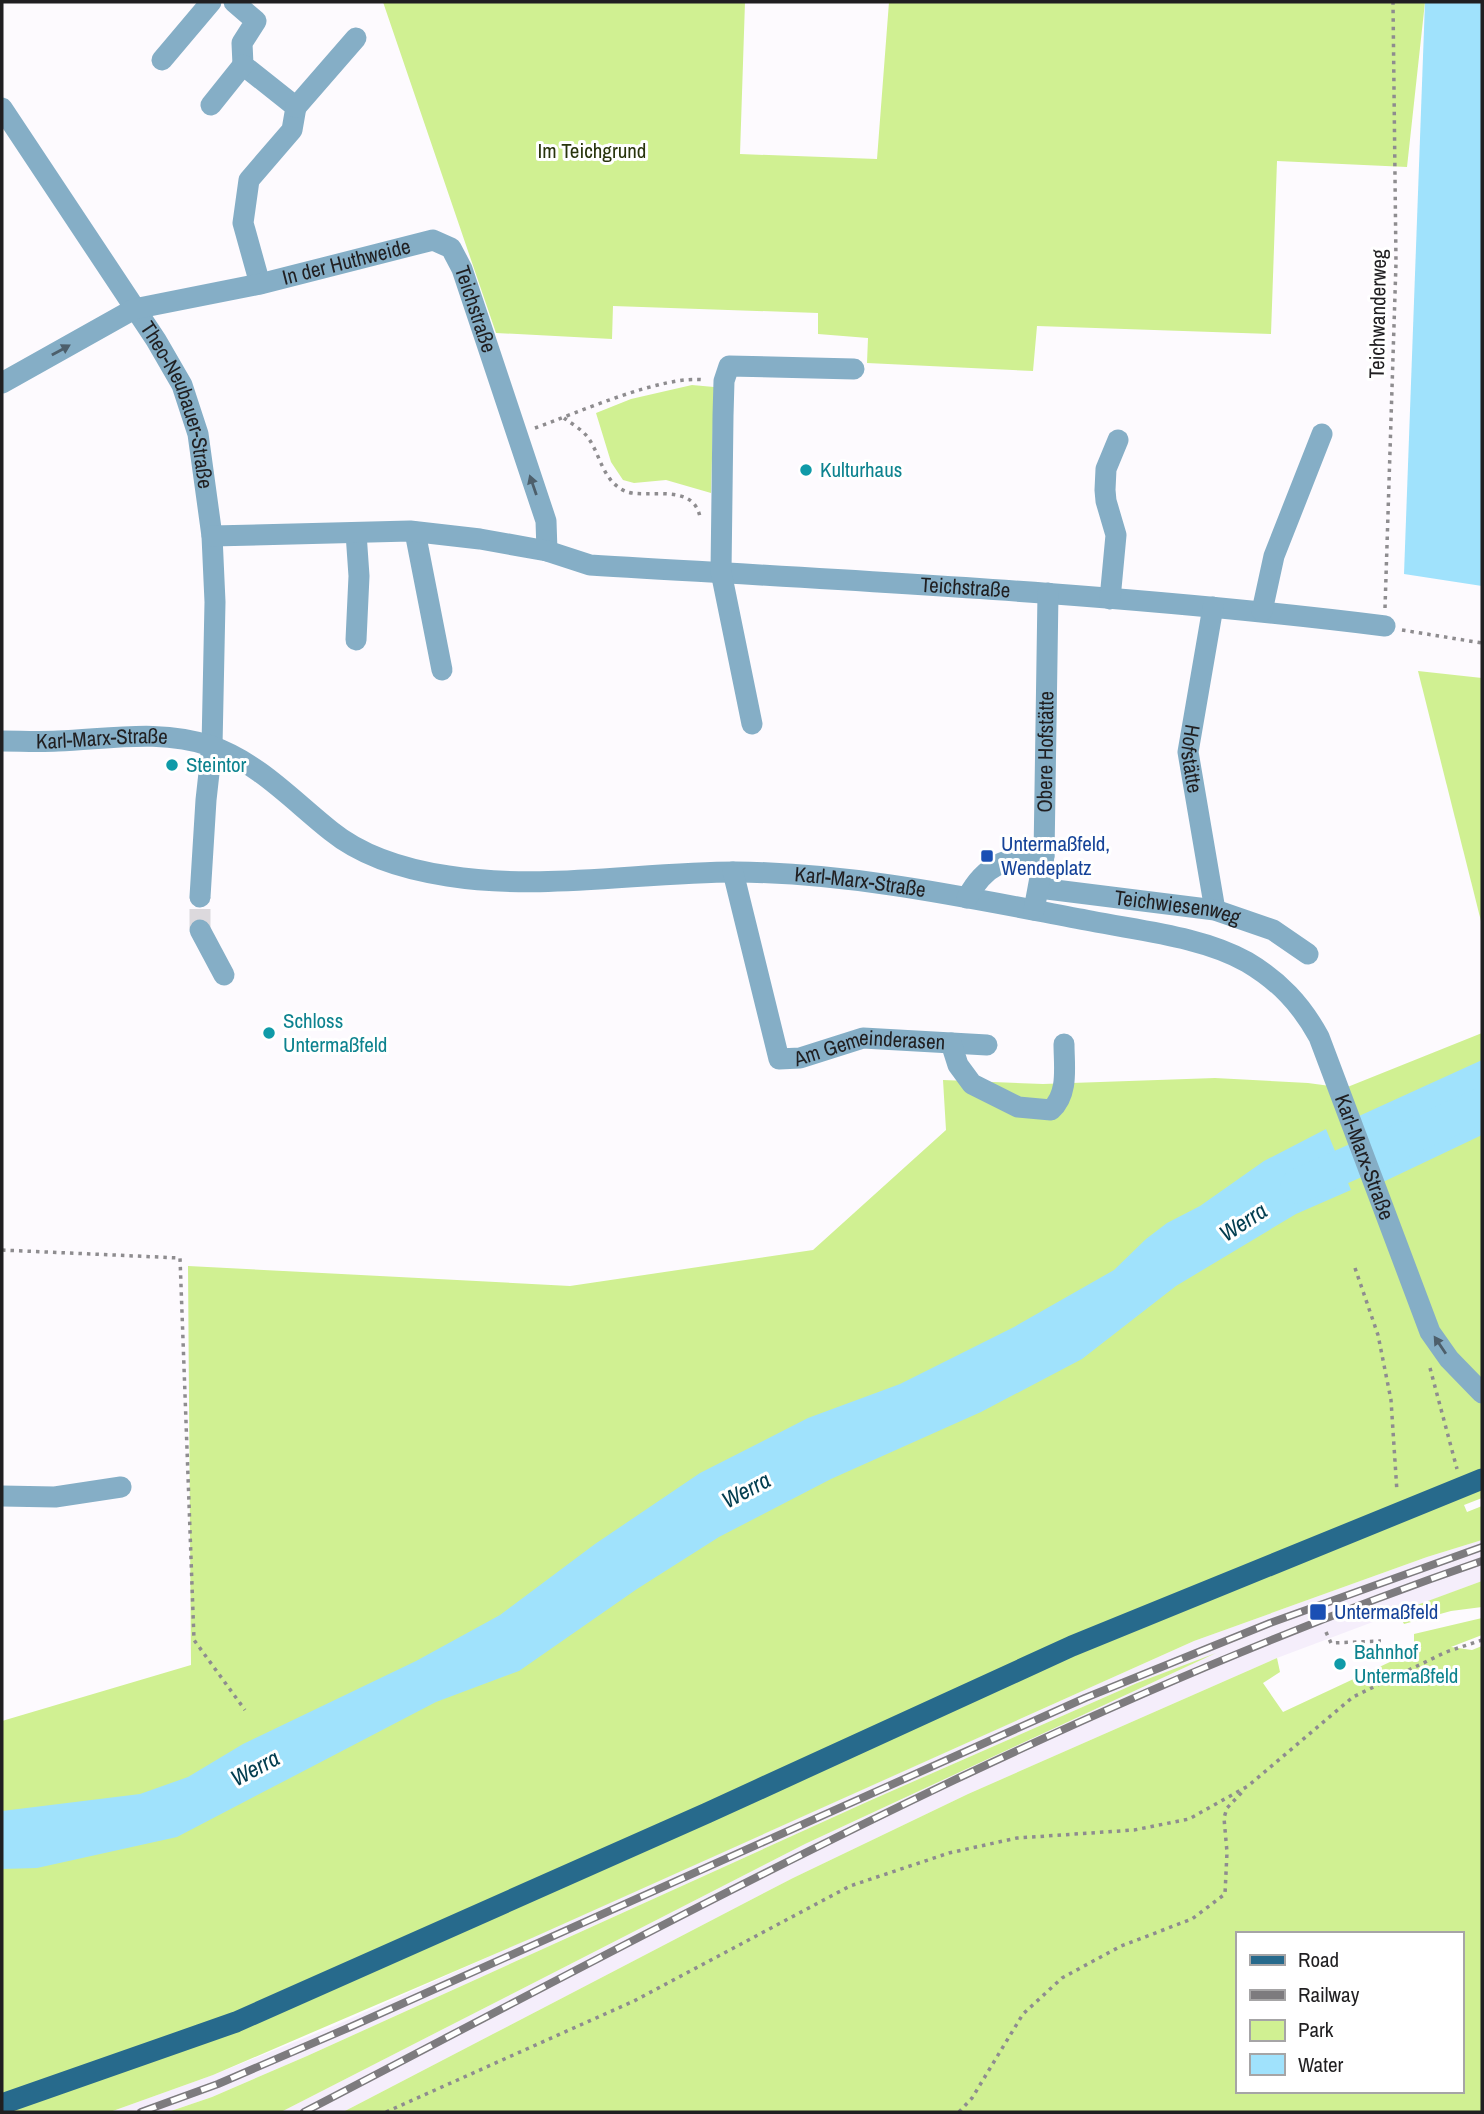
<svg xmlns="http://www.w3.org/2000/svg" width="1484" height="2114" viewBox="0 0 1484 2114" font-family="'Archivo Narrow',sans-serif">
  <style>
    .built { fill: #f5eefb }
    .green { fill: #d0f092; fill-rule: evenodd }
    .water { fill: #a0e2fc }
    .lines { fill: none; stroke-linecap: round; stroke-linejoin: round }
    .river { stroke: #a0e2fc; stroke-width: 35 }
    .minor-tunnel { stroke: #dcd9dd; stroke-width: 21; stroke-dasharray: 21 10; stroke-linecap: butt }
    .path { stroke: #8e8c8f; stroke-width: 3.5; stroke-dasharray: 3.5 5; stroke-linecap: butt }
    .minor { stroke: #85aec6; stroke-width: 21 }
    .major { stroke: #276a8c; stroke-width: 21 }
    .rail-casing { stroke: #7d7b7e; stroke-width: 8 }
    .rail { stroke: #fff; stroke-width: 5; stroke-dasharray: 16; stroke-linecap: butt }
    .oneway { fill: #4d5f6b }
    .culture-dot { fill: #0f9aa8; stroke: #fff; stroke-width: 2.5 }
    .transit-dot { fill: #1a4fb4; stroke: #fff; stroke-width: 2.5 }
    .labels { text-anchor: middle; stroke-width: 6; stroke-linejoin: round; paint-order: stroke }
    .park-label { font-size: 21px; fill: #28340c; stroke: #fff }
    .street-label { font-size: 21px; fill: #201f21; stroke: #fff }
    .culture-label { font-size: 21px; fill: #0d838f; stroke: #fff; text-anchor: start }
    .transit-label { font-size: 21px; fill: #164399; stroke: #fff; text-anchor: start }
    .water-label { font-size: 23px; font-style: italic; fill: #023d4f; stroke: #fff }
  </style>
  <rect width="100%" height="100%" fill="#fdfafe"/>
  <!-- built -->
  <polygon class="built" points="1482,1540 1482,1581 1277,1658 968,1794 793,1878 343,2112 281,2112 805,1844 1205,1658 1137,1683 869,1801 307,2056 212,2097 168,2112 110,2112 213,2075 334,2026 1194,1641 1427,1557"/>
  <!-- green -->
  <g class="green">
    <polygon points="383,2 745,2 740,154 877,159 889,2 1425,2 1407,167 1277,161 1271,334 1037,326 1033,371 867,363 868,338 818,334 818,313 613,306 612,339 496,333"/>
    <polygon points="692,385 714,387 711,493 666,480 634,483 623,480 611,462 596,413 631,399"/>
    <polygon points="1418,671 1482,678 1482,925"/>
    <polygon points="1482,1033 1482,1498 1464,1505 1467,1512 1482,1506 1482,1540 1427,1557 1194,1641 532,1938 213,2075 110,2112 2,2112 2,1721 191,1665 188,1266 570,1286 813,1250 946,1130 943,1080 1043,1084 1215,1078 1308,1083 1345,1088"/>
    <polygon points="1482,1581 1482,1607 1451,1611 1404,1624 1398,1612"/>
    <path d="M1482 1618V1635L1451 1647 1472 1650 1482 1646V2112H343L793 1878 968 1794 1277 1658 1280 1672 1263 1683 1283 1712 1422 1647 1414 1648V1634ZM1237 1934H1461V2091H1237Z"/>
    <polygon points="1216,1653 805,1844 281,2112 168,2112 212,2097 307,2056 869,1801 1137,1683"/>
  </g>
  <!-- water -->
  <g class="water">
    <polygon points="1425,2 1482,2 1482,586 1404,574"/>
    <polygon points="1482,1060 1482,1135 1383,1182 1359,1116"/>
    <polygon points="1326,1129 1351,1190 1296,1214 1176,1286 1082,1359 981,1412 831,1479 719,1537 637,1589 519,1671 436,1702 177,1837 37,1868 2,1869 2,1811 140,1794 188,1777 243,1744 416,1661 500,1615 595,1544 700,1473 808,1418 900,1384 1014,1327 1114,1270 1146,1239 1167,1223 1200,1206 1264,1161"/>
  </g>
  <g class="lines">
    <!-- river -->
    <polyline class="river" points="1298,1186 1482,1105"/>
    <!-- minor-tunnel -->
    <polyline class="minor-tunnel" points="200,930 200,897"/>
    <!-- path -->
    <g class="path">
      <path d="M564 418C572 424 583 430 589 439 601 457 603 481 625 491 644 500 693 481 700 517"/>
      <path d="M535 428C577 413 664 374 705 380"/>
      <polyline points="1385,608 1396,263 1393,2"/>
      <polyline points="1402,630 1482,643"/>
      <polyline points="2,1250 180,1258 194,1640 245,1710"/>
      <polyline points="1355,1268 1378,1335 1391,1400 1397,1492"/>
      <polyline points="1430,1368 1457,1469"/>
      <polyline points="1326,1632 1331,1643 1381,1641"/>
      <polyline points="386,2112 634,2001 850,1886 949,1853 1017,1838 1134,1830 1189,1819 1248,1786 1353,1697 1446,1652 1482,1640"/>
      <polyline points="959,2112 972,2098 1023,2014 1062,1978 1121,1946 1192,1919 1225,1894 1227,1852 1224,1818 1227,1808 1245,1789"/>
    </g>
    <!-- minor -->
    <g class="minor">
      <polyline points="234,2 256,21 242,43 243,65 296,107 292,130 249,180 243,223 260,284"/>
      <polyline points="162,60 211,2"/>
      <polyline points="211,105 243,65"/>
      <polyline points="296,107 356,38"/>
      <path id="s1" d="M2 108 156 340 182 385 198 434 212 536 215 602 212 746 206 800 200 897"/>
      <path id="s2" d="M2 383 134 309 260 284 433 240 451 248 462 269 546 521 547 551"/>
      <polyline points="415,532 442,670"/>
      <polyline points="356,533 359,576 356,640"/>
      <path id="s3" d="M212 536 410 531 480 539 547 551 590 565C855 581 1121 593 1385 626"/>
      <polyline points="1110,599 1116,535 1106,501 1105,490 1106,469 1118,440"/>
      <path id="s4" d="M1213 607 1188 752 1215 910"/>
      <polyline points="1262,611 1274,556 1322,434"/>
      <polyline points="752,724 721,572 723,416 724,381 729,366 854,369"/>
      <path id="s5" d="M2 741C20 741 39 742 58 741 110 739 161 729 211 746 259 763 293 801 331 831 363 857 408 870 448 876 543 891 640 872 736 872 856 873 974 899 1091 921 1141 931 1203 937 1247 962 1279 981 1301 1004 1319 1037L1430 1332 1449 1359 1482 1393"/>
      <path id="s6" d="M733 872 779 1059 800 1058 863 1038 987 1045"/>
      <path id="s7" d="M1039 888 1215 910 1273 930 1308 954"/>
      <path d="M967 898C985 864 1008 856 1044 856"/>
      <path id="s8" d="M1034 910 1044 856 1048 593"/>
      <polyline points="200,930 224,975"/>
      <path d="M951 1043 958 1065 972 1084 1018 1107 1051 1110C1069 1094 1064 1066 1064 1044"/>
      <polyline points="2,1496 55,1497 121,1487"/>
    </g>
    <!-- major -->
    <polyline class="major" points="2,2104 236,2022 707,1813 1072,1646 1482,1479"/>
    <!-- rail casing -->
    <g class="rail-casing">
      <g id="rail">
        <polyline points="141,2112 218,2084 348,2028 1085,1698 1270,1623 1482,1547"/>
        <path d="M304 2112C689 1912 1071 1702 1482 1561"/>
      </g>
    </g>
    <!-- rail -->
    <use href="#rail" class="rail"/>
  </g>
  <!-- one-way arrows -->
  <defs><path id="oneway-solid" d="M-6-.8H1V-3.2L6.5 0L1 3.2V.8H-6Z" transform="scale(1.75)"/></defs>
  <g class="oneway">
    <use href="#oneway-solid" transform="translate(61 350) rotate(-29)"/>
    <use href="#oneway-solid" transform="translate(533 485) rotate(-109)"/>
    <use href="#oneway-solid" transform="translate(1440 1345) rotate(-124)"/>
  </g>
  <!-- markers -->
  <g class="culture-dot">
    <circle cx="806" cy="470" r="7"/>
    <circle cx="172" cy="765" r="7"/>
    <circle cx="269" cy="1033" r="7"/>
    <circle cx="1340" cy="1664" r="7"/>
  </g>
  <g class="transit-dot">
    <rect x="980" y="849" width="14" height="14" rx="3.5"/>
    <rect x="1309" y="1603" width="18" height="18" rx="3.5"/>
  </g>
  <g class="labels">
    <!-- park labels -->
    <g class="park-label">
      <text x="592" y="158">Im Teichgrund</text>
    </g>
    <!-- street labels -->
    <g class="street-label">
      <text dy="7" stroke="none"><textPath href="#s2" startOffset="369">In der Huthweide</textPath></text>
      <text dy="7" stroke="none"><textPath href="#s2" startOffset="544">Teichstraße</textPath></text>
      <text transform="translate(1378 314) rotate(-89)" y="7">Teichwanderweg</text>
      <text dy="7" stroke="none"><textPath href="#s1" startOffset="348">Theo-Neubauer-Straße</textPath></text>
      <text dy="7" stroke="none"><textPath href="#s3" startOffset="758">Teichstraße</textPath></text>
      <text dy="7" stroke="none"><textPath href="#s5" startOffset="100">Karl-Marx-Straße</textPath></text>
      <text dy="7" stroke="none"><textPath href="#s8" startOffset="159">Obere Hofstätte</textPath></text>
      <text dy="7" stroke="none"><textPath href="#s4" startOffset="154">Hofstätte</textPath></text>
      <text dy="7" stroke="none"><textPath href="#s5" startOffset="898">Karl-Marx-Straße</textPath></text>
      <text dy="7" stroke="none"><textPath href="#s7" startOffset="140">Teichwiesenweg</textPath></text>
      <text dy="7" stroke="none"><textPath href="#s6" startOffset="285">Am Gemeinderasen</textPath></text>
      <text dy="7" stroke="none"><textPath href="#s5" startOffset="1528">Karl-Marx-Straße</textPath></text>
    </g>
    <!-- culture labels -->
    <g class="culture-label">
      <text x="820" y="477">Kulturhaus</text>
      <text x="186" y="772">Steintor</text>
      <text x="283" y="1028">Schloss<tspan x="283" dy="24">Untermaßfeld</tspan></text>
      <text x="1354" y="1659">Bahnhof<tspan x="1354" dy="24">Untermaßfeld</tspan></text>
    </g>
    <!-- transit labels -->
    <g class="transit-label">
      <text x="1001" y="851">Untermaßfeld,<tspan x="1001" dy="24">Wendeplatz</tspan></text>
      <text x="1334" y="1619">Untermaßfeld</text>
    </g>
    <!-- water labels -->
    <g class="water-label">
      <text transform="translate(1243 1222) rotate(-33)" y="8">Werra</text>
      <text transform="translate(746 1490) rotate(-28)" y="8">Werra</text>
      <text transform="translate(255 1768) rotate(-28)" y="8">Werra</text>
    </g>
  </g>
  <!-- border -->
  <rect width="1484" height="2114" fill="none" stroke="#201f21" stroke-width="7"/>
  <!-- legend -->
  <rect x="1236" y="1932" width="228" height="161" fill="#ffffff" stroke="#a6a5a6" stroke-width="2"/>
  <rect x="1250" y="1955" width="35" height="10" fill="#276a8c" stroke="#a6a5a6" stroke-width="2"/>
  <text x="1298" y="1967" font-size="21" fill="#201f21">Road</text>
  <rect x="1250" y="1990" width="35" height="10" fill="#7d7b7e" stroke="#a6a5a6" stroke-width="2"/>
  <text x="1298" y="2002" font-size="21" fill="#201f21">Railway</text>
  <rect x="1250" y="2020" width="35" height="21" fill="#d0f092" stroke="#a6a5a6" stroke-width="2"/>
  <text x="1298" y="2037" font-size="21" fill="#201f21">Park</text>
  <rect x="1250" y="2054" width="35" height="21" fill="#a0e2fc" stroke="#a6a5a6" stroke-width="2"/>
  <text x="1298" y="2072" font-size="21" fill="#201f21">Water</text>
</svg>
